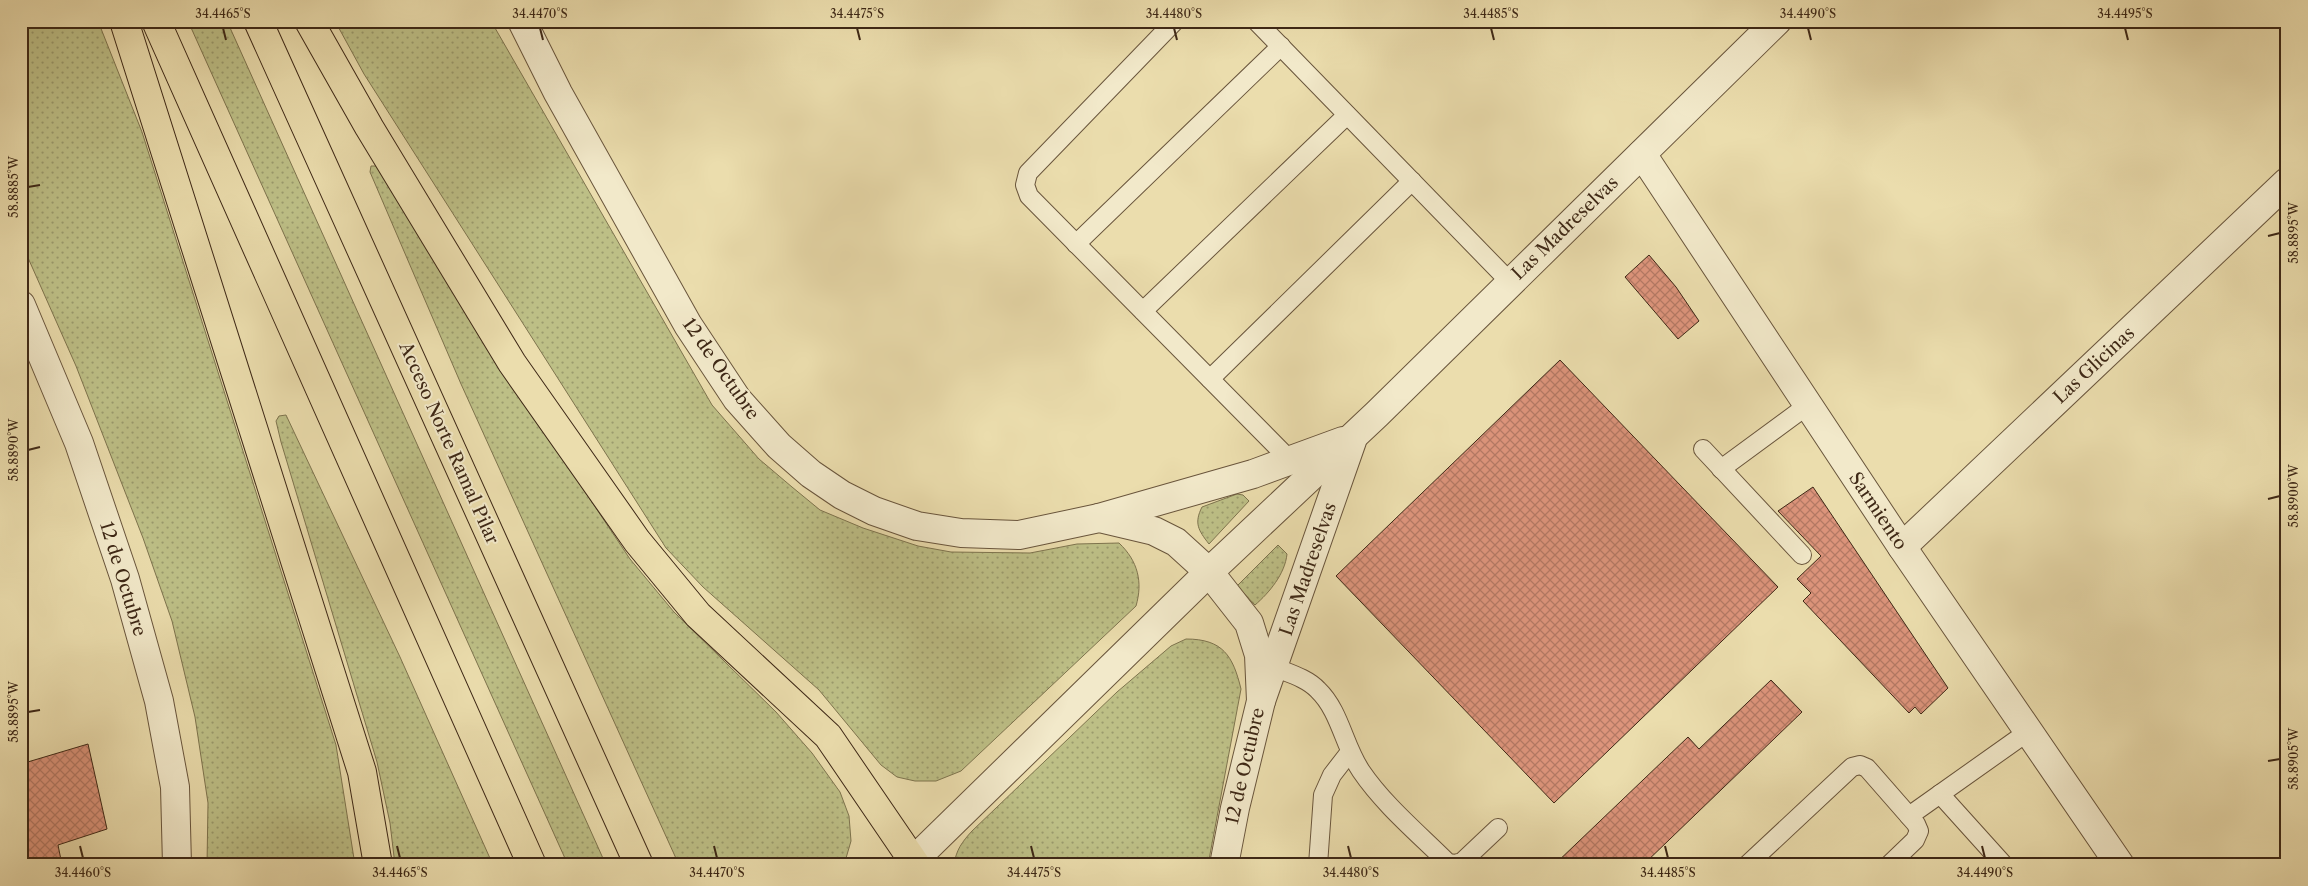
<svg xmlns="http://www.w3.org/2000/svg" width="2308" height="886" viewBox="0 0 2308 886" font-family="'Libre Caslon Text',serif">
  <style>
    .grass { fill: url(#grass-dots); stroke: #7e744e }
    .building { fill: url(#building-cross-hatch); stroke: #3e2816 }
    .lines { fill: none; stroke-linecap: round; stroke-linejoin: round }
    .service-casing { stroke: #69553c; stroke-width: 20 }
    .minor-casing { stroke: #69553c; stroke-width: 30 }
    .tertiary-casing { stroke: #69553c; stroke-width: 30 }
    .motorway-casing { stroke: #3e2816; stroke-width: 30 }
    .service { stroke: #f2e9ca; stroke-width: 18 }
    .minor { stroke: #f2e9ca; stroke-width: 28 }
    .tertiary { stroke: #f2e9ca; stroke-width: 28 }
    .motorway { stroke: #ebddad; stroke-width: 28 }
    .ticks { fill: none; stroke: #3e2816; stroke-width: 2 }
    .labels { text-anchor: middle; stroke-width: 4; stroke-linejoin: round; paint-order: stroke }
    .street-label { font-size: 18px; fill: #3e2816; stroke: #f2e9ca }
    .neatline { fill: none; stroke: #3e2816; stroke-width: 2 }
    .ticks-label { font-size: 12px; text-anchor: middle; fill: #3e2816 }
  </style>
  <defs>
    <pattern id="grass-dots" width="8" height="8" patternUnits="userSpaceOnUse" patternTransform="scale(1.25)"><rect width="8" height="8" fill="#bdbf86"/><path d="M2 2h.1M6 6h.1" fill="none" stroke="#9b9b6d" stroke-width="1.8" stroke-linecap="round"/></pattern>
    <pattern id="building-cross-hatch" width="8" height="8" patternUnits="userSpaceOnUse" patternTransform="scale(1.25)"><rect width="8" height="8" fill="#dc947b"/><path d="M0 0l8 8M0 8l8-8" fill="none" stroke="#b47964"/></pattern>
  </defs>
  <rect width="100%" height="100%" fill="#ebddad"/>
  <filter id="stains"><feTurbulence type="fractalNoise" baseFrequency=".004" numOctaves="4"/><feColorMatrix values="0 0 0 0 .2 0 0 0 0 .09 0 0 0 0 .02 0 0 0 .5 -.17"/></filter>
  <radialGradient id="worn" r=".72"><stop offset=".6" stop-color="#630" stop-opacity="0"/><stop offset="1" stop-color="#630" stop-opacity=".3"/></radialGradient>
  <!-- grass -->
  <g class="grass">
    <polygon points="21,21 98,21 142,132 336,745 355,865 207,865 208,803 195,717 172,621 143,538 76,366 21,242"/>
    <polygon points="188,21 227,21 606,865 568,865"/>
    <path d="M335 21H491L712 405 759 459 792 487 820 510 863 528 918 546 951 552 1030 553 1077 544 1119 543C1138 561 1143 582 1136 606L961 771 936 781H915L897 777 881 765 819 690 703 587 666 548 364 74Z"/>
    <polygon points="371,166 376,166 385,178 557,450 630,559 674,612 776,712 812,753 840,792 849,816 851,841 844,865 679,865 461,384 370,172"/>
    <polygon points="286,415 400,657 493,865 395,865 390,823 377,762 281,442 276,421 279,416"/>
    <path d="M1237 494 1243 495 1249 501 1209 544C1198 530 1194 523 1202 507Z"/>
    <path d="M1278 545 1287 554C1285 574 1269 593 1255 605L1237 586Z"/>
    <path d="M1186 639C1223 639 1233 656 1241 689L1208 865H954C956 850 962 842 972 831L1117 692 1171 646Z"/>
  </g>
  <!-- building -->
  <g class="building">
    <polygon points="1649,255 1676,287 1699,321 1678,339 1625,277"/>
    <polygon points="1560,360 1778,587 1554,803 1336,576"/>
    <polygon points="1813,487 1948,688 1921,714 1915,707 1909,713 1803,601 1811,593 1797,579 1821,556 1778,511"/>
    <polygon points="1771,680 1802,712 1643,865 1554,865 1688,737 1699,749"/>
    <polygon points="88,744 107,829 58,845 62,865 21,865 21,764"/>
  </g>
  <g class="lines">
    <!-- service casing -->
    <g class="service-casing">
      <g id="service">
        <polyline points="1175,21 1028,173 1025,185 1029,196 1290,460"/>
        <polyline points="1256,21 1510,282"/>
        <polyline points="1076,244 1281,46"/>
        <polyline points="1143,311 1347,115"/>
        <polyline points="1210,379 1412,181"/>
        <polyline points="1703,449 1802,555"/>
        <polyline points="1721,469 1808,405"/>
        <path d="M1274 667C1288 673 1307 678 1318 690 1340 711 1344 746 1361 771 1384 805 1419 834 1448 863L1455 864 1462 862 1498 828"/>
        <polyline points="1940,794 2004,865"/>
        <polyline points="1909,816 2029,731"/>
        <polyline points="1318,865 1323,795 1332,775 1349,753"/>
        <polyline points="1747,865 1852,767 1860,765 1867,768 1916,824 1919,831 1915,840 1889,865"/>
      </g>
    </g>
    <!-- minor casing -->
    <g class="minor-casing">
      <g id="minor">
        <polyline points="1642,154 1902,547 2120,865"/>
        <polyline points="1099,518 1253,474 1343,441"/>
        <polyline points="1902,547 2287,182"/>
        <polyline points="1209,572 1377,414 1777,21"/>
        <polyline points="1261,701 1352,441"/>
      </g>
    </g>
    <!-- tertiary casing -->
    <g class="tertiary-casing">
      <g id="tertiary">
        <polyline points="522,21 558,93 688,325 737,399 779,446 811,474 842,495 874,511 917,526 961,533 1019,535 1099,518 1154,531 1176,542 1209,572 1249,623 1259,655 1261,701 1235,808 1224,865"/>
        <polyline points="21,305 79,443 125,579 159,701 175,787 177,865"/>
        <polyline points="909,865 1209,572"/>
      </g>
    </g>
    <!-- motorway casing -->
    <g class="motorway-casing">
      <g id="motorway">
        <polyline points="124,21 362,772 378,865"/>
        <polyline points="156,21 532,865"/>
        <polyline points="258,21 639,865"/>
        <polyline points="309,21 369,127 512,363 637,541 698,615 828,736 916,865"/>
      </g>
    </g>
    <!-- service -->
    <use href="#service" class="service"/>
    <!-- minor -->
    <use href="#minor" class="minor"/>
    <!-- tertiary -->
    <use href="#tertiary" class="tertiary"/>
    <!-- motorway -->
    <use href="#motorway" class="motorway"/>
  </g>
  <!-- ticks -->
  <path class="ticks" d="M223 28 226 40M540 28 543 40M857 28 860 40M1174 28 1177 40M1491 28 1494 40M1808 28 1811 40M2125 28 2128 40M28 187 40 185M2268 236 2280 233M28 450 40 447M2268 499 2280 496M28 712 40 710M2268 761 2280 759M80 846 83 858M397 846 400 858M714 846 717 858M1031 846 1034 858M1348 846 1351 858M1665 846 1668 858M1982 846 1985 858"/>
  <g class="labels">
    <!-- street labels -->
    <g class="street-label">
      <text transform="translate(1565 228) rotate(-44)" y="6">Las Madreselvas</text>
      <text transform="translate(2094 365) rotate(-43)" y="6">Las Glicinas</text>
      <text transform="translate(721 369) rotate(55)" y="6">12 de Octubre</text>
      <text transform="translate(449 443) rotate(66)" y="6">Acceso Norte Ramal Pilar</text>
      <text transform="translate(1878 511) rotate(56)" y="6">Sarmiento</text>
      <text transform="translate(1308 569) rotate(-71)" y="6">Las Madreselvas</text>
      <text transform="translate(123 579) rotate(73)" y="6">12 de Octubre</text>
      <text transform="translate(1245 766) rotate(-77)" y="6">12 de Octubre</text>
    </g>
  </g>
  <!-- margin -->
  <rect width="2308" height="886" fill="none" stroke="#ebddad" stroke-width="55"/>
  <rect x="28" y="28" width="2252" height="830" class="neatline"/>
  <g class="ticks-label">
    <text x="223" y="18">34.4465°S</text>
    <text x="540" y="18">34.4470°S</text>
    <text x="857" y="18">34.4475°S</text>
    <text x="1174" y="18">34.4480°S</text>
    <text x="1491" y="18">34.4485°S</text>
    <text x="1808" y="18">34.4490°S</text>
    <text x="2125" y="18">34.4495°S</text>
    <text transform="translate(14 187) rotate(-90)" y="4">58.8885°W</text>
    <text transform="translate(2294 233) rotate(-90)" y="4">58.8895°W</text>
    <text transform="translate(14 450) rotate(-90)" y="4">58.8890°W</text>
    <text transform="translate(2294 496) rotate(-90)" y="4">58.8900°W</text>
    <text transform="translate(14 712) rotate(-90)" y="4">58.8895°W</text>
    <text transform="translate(2294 759) rotate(-90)" y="4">58.8905°W</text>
    <text x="83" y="877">34.4460°S</text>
    <text x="400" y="877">34.4465°S</text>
    <text x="717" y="877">34.4470°S</text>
    <text x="1034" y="877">34.4475°S</text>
    <text x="1351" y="877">34.4480°S</text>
    <text x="1668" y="877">34.4485°S</text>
    <text x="1985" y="877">34.4490°S</text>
  </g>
  <rect width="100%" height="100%" filter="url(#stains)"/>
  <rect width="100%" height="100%" fill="url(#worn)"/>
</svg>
